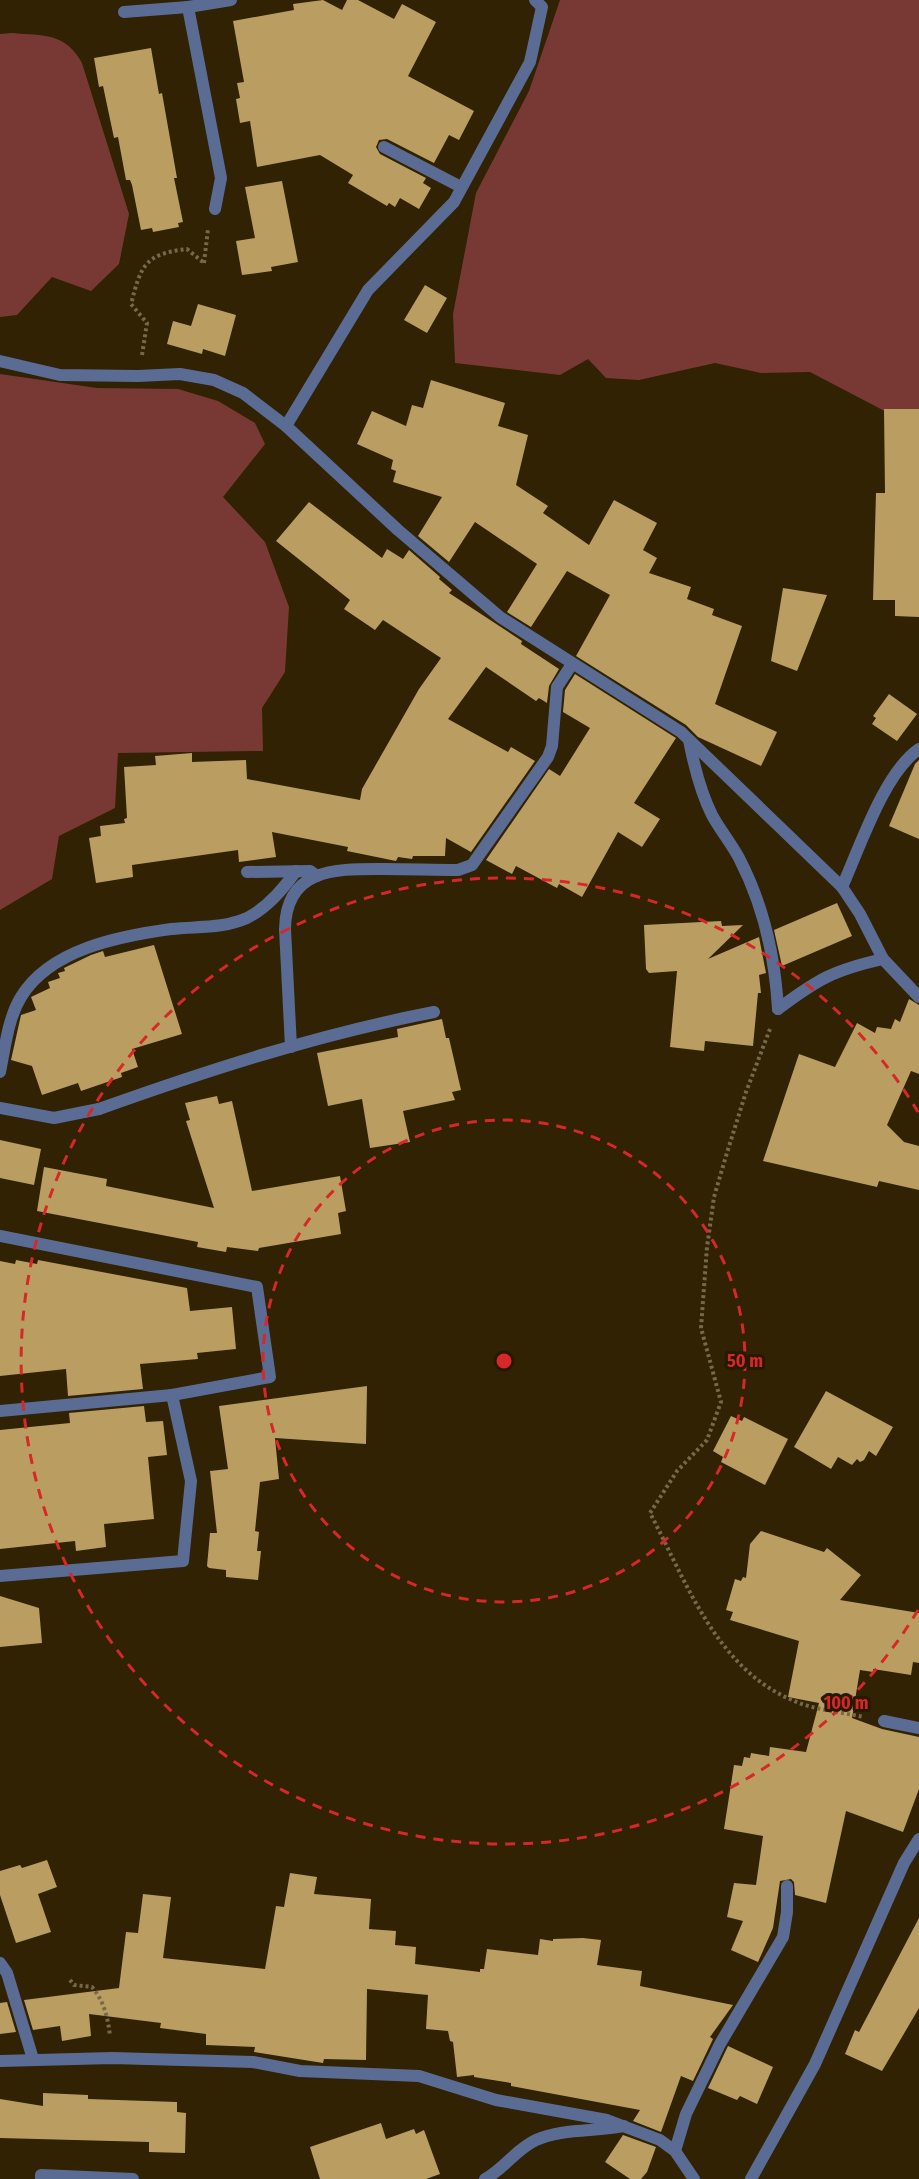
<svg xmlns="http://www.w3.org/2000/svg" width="919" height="2179" viewBox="0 0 919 2179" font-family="'Fira Sans Condensed',sans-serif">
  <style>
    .forest { fill: #783935 }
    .building { fill: #ba9e61 }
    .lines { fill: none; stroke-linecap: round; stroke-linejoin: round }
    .path { stroke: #766849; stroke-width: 4; stroke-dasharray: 3 3; stroke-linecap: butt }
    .lane { stroke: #5a6c94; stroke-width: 12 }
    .street { stroke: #5a6c94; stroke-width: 12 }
    .ring { fill: none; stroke: #d62828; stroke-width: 3; stroke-dasharray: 10 8 }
    .centre { fill: #d62828; stroke: #261900; stroke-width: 3 }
    .ring-label { font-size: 18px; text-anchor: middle; font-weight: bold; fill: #d62828; stroke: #261900; stroke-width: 6; stroke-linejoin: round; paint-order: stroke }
  </style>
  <rect width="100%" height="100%" fill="#302202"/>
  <!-- forest -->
  <g class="forest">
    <polygon points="560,0 919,0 919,429 810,372 761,373 715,363 639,380 606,378 588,359 560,375 455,363 453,314 476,193 529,91"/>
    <path d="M12 33C44 36 65 32 82 63L129 214 119 264 91 291 52 277 17 315 0 317V34Z"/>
    <polygon points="0,374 97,388 178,389 218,401 255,423 265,444 223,497 265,542 289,607 285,672 262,708 263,751 118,753 115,808 59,836 52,879 0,910"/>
  </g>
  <!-- building -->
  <g class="building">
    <polygon points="323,0 342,10 347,0 358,0 394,19 402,4 436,22 408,76 474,111 459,140 449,135 434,163 387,139 379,140 376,147 380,154 426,178 423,183 431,188 419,209 400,198 395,207 389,203 387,206 348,183 353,175 320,155 257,167 250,121 240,123 236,99 240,98 237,83 244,82 233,21 294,10 293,4"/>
    <polygon points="151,48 159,94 162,93 177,178 174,178 183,222 178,223 179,227 153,232 152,228 141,230 132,185 130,180 126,180 118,137 114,138 103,86 99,87 94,58"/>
    <polygon points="282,181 298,262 271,267 272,271 242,275 236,241 255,238 245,187"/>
    <polygon points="425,285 447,298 427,333 404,320"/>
    <polygon points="198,304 236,315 225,356 203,349 202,354 167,344 173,321 191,326"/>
    <polygon points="431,380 505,403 498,426 528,435 516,485 548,506 543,513 589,545 614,500 657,523 643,550 657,558 649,573 691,587 687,599 714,609 712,615 742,626 715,704 777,732 761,766 698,737 686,725 576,656 610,595 567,571 531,627 507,612 537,564 475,522 449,562 418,536 442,497 393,482 396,471 391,469 393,460 357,444 372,411 406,426 412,405 423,408"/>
    <polygon points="884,409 919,409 919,617 895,616 895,600 873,600 876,493 885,493"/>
    <polygon points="309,502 382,558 387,549 403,559 409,550 440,577 439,579 452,590 449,593 522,641 521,644 559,669 549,686 547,703 539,698 536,701 486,667 448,719 508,752 511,747 535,761 471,852 446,838 445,856 413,856 412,859 398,857 396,861 347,851 348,847 272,832 276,857 239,862 238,850 132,865 133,877 96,883 89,838 101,836 100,826 125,823 124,819 127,818 124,767 156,765 155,756 192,753 192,762 246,760 247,779 360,800 362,789 419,689 441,658 383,620 375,630 344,609 350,600 276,541"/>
    <polygon points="783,588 827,595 797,671 771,661"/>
    <polygon points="575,674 676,738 634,803 660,819 642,847 618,832 582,897 559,884 557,888 516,866 512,874 486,860 549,769 560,776 590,728 563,712 565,690"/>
    <polygon points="889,694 917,714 897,741 872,724 876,718 873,716"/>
    <polygon points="919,760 919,839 889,826 915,764"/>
    <polygon points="837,903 852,936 782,966 774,930"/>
    <polygon points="721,921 722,926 743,925 708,959 759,937 766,973 759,975 761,993 758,993 753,1046 705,1041 704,1051 670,1047 677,971 649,973 646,969 644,925"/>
    <polygon points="154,945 182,1034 132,1049 138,1067 121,1073 122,1077 81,1091 78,1083 42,1095 32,1066 11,1060 21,1015 36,1010 31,997 50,988 48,982 60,978 58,973 65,971 64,968 91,955 103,951 105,957"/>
    <polygon points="909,999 919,1005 919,1074 911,1071 887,1125 904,1142 919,1146 919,1190 879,1181 877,1187 763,1161 799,1054 835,1067 857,1023 875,1033 877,1027 891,1029 895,1019 900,1022"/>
    <polygon points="442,1019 446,1038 449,1038 461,1090 452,1092 455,1100 403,1111 410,1142 370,1148 362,1099 328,1106 317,1053 398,1037 397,1029"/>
    <polygon points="217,1096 219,1104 232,1101 252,1191 340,1176 346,1211 338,1213 341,1234 259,1248 258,1251 227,1247 226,1252 197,1247 198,1242 37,1211 44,1167 107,1179 106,1186 214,1208 186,1121 190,1120 185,1103"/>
    <polygon points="0,1140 41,1149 34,1185 0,1178"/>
    <polygon points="16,1260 37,1264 38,1260 187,1288 190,1311 232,1307 236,1349 197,1353 198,1359 140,1364 143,1389 68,1396 66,1369 0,1376 0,1261 15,1264"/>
    <polygon points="367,1386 366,1444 275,1438 279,1479 260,1482 255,1531 259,1532 257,1551 261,1551 258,1580 226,1577 226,1570 209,1568 207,1566 210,1533 217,1533 210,1471 228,1469 219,1406"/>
    <polygon points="826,1391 893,1427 876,1456 869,1451 864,1460 860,1462 857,1459 852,1465 838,1457 831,1469 794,1447"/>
    <polygon points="144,1406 146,1422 163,1421 167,1455 148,1457 154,1519 104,1524 106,1547 76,1551 75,1541 0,1549 0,1430 70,1423 69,1413"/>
    <polygon points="731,1416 742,1421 744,1417 788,1439 765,1485 721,1462 723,1457 713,1451"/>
    <polygon points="761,1531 824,1552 827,1548 861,1575 840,1600 919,1613 919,1663 913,1662 911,1675 873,1669 873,1672 860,1670 852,1718 882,1729 919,1737 919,1789 903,1832 846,1811 826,1903 795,1895 794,1882 791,1879 780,1881 773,1928 758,1962 731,1950 743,1921 727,1917 734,1883 756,1885 763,1836 724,1829 734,1765 742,1766 744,1757 750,1758 751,1753 769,1756 770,1747 806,1752 819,1703 788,1697 799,1641 730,1620 733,1612 726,1610 735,1579 741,1581 743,1577 746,1578 750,1544"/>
    <polygon points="0,1596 39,1608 42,1643 0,1647"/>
    <polygon points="47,1860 57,1887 38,1894 51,1932 16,1943 0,1895 0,1871 20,1865 22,1868"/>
    <polygon points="290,1873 317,1877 314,1894 371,1899 369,1929 396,1931 395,1945 416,1947 415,1964 480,1972 480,1969 484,1969 487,1949 538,1955 540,1939 553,1941 553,1939 583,1938 601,1940 597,1965 642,1971 640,1986 733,2005 710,2037 713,2039 693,2081 681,2076 661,2132 633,2121 640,2110 511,2086 511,2083 474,2077 474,2075 457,2077 453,2042 450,2041 448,2031 426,2029 428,1995 367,1989 366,2060 324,2059 323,2063 254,2052 255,2047 206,2045 206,2034 160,2028 161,2023 89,2014 91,2036 62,2041 60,2026 33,2030 24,2000 119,1988 126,1932 138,1933 143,1894 171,1897 163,1958 265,1969 276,1906 284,1907"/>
    <polygon points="919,1918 919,2008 882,2071 845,2054 855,2030 859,2032"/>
    <polygon points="7,2002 16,2032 0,2034 0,2003"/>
    <polygon points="728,2046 773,2067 757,2104 740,2096 737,2100 708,2088"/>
    <polygon points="43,2093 88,2095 88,2099 177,2102 177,2112 186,2113 185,2153 149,2152 149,2142 0,2138 0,2099 43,2106"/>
    <polygon points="381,2123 386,2139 414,2129 416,2134 424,2130 440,2174 426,2179 320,2179 310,2147"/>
    <polygon points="623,2135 656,2147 647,2172 641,2179 630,2179 605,2162"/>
  </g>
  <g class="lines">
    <!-- path -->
    <g class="path">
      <polyline points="204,263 208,229"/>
      <path d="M142 355 147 323 131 304C141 266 144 254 187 249L204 263"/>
      <path d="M770 1029 746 1092 726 1156 714 1197 707 1247 701 1328 721 1402 707 1440 677 1471 650 1513C686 1581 716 1668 792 1700 814 1710 840 1712 864 1717"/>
      <path d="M70 1980 74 1985 92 1987C104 2001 108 2018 110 2036"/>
    </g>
    <!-- lane -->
    <g class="lane">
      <polyline points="384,147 461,187"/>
      <path d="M689 740C694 766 700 791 712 815 720 830 731 843 739 858 763 904 775 958 778 1009"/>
      <polyline points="247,872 310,871 317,876"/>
      <path d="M778 1009C818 979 834 970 883 959"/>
      <path d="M291 1047 285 929C286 867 337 869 384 869 409 869 434 870 458 870L472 865 548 757 552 746 557 687 572 664"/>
      <path d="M0 1072C5 1048 8 1018 21 997 50 949 120 936 171 929 197 926 222 929 247 918 267 908 284 888 296 871"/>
      <path d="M99 1109C208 1070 320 1034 434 1012"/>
      <polyline points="0,1963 7,1973 33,2059"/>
      <polyline points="675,2151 686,2114 720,2044 783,1937 787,1912 787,1886"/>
      <path d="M485 2179C504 2169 516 2149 536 2140 563 2128 596 2132 624 2126"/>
    </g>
    <!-- street -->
    <g class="street">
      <polyline points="188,7 221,178 215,209"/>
      <polyline points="124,12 188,7 231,0"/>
      <polyline points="0,361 60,375 138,376 180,374 214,380 243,393 286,426 398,530 500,617 681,732 842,887 860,914 883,959 919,997"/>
      <polyline points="286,426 368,290 454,202 530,62 542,7 535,0"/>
      <path d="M842 887C860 847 884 773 919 749"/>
      <polyline points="0,1108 54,1118 99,1109"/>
      <polyline points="0,1236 257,1287 270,1377 172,1395 191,1481 183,1561 0,1576"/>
      <polyline points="0,1411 172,1395"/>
      <polyline points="884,1721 919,1728"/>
      <polyline points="0,2061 112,2058 253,2062 300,2071 419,2076 496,2100 607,2120 660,2140 675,2151 694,2179"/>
      <polyline points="41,2179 41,2175 133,2179"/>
      <polyline points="751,2179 815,2064 904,1863 919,1839"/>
    </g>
  </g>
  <!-- distance rings -->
  <g class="ring">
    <circle cx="504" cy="1361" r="241"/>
    <path d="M918 1610A483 483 0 1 1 918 1112"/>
  </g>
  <circle cx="504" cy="1361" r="9" class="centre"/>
  <g class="ring-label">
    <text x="745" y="1367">50 m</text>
    <text x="846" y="1709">100 m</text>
  </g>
</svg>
